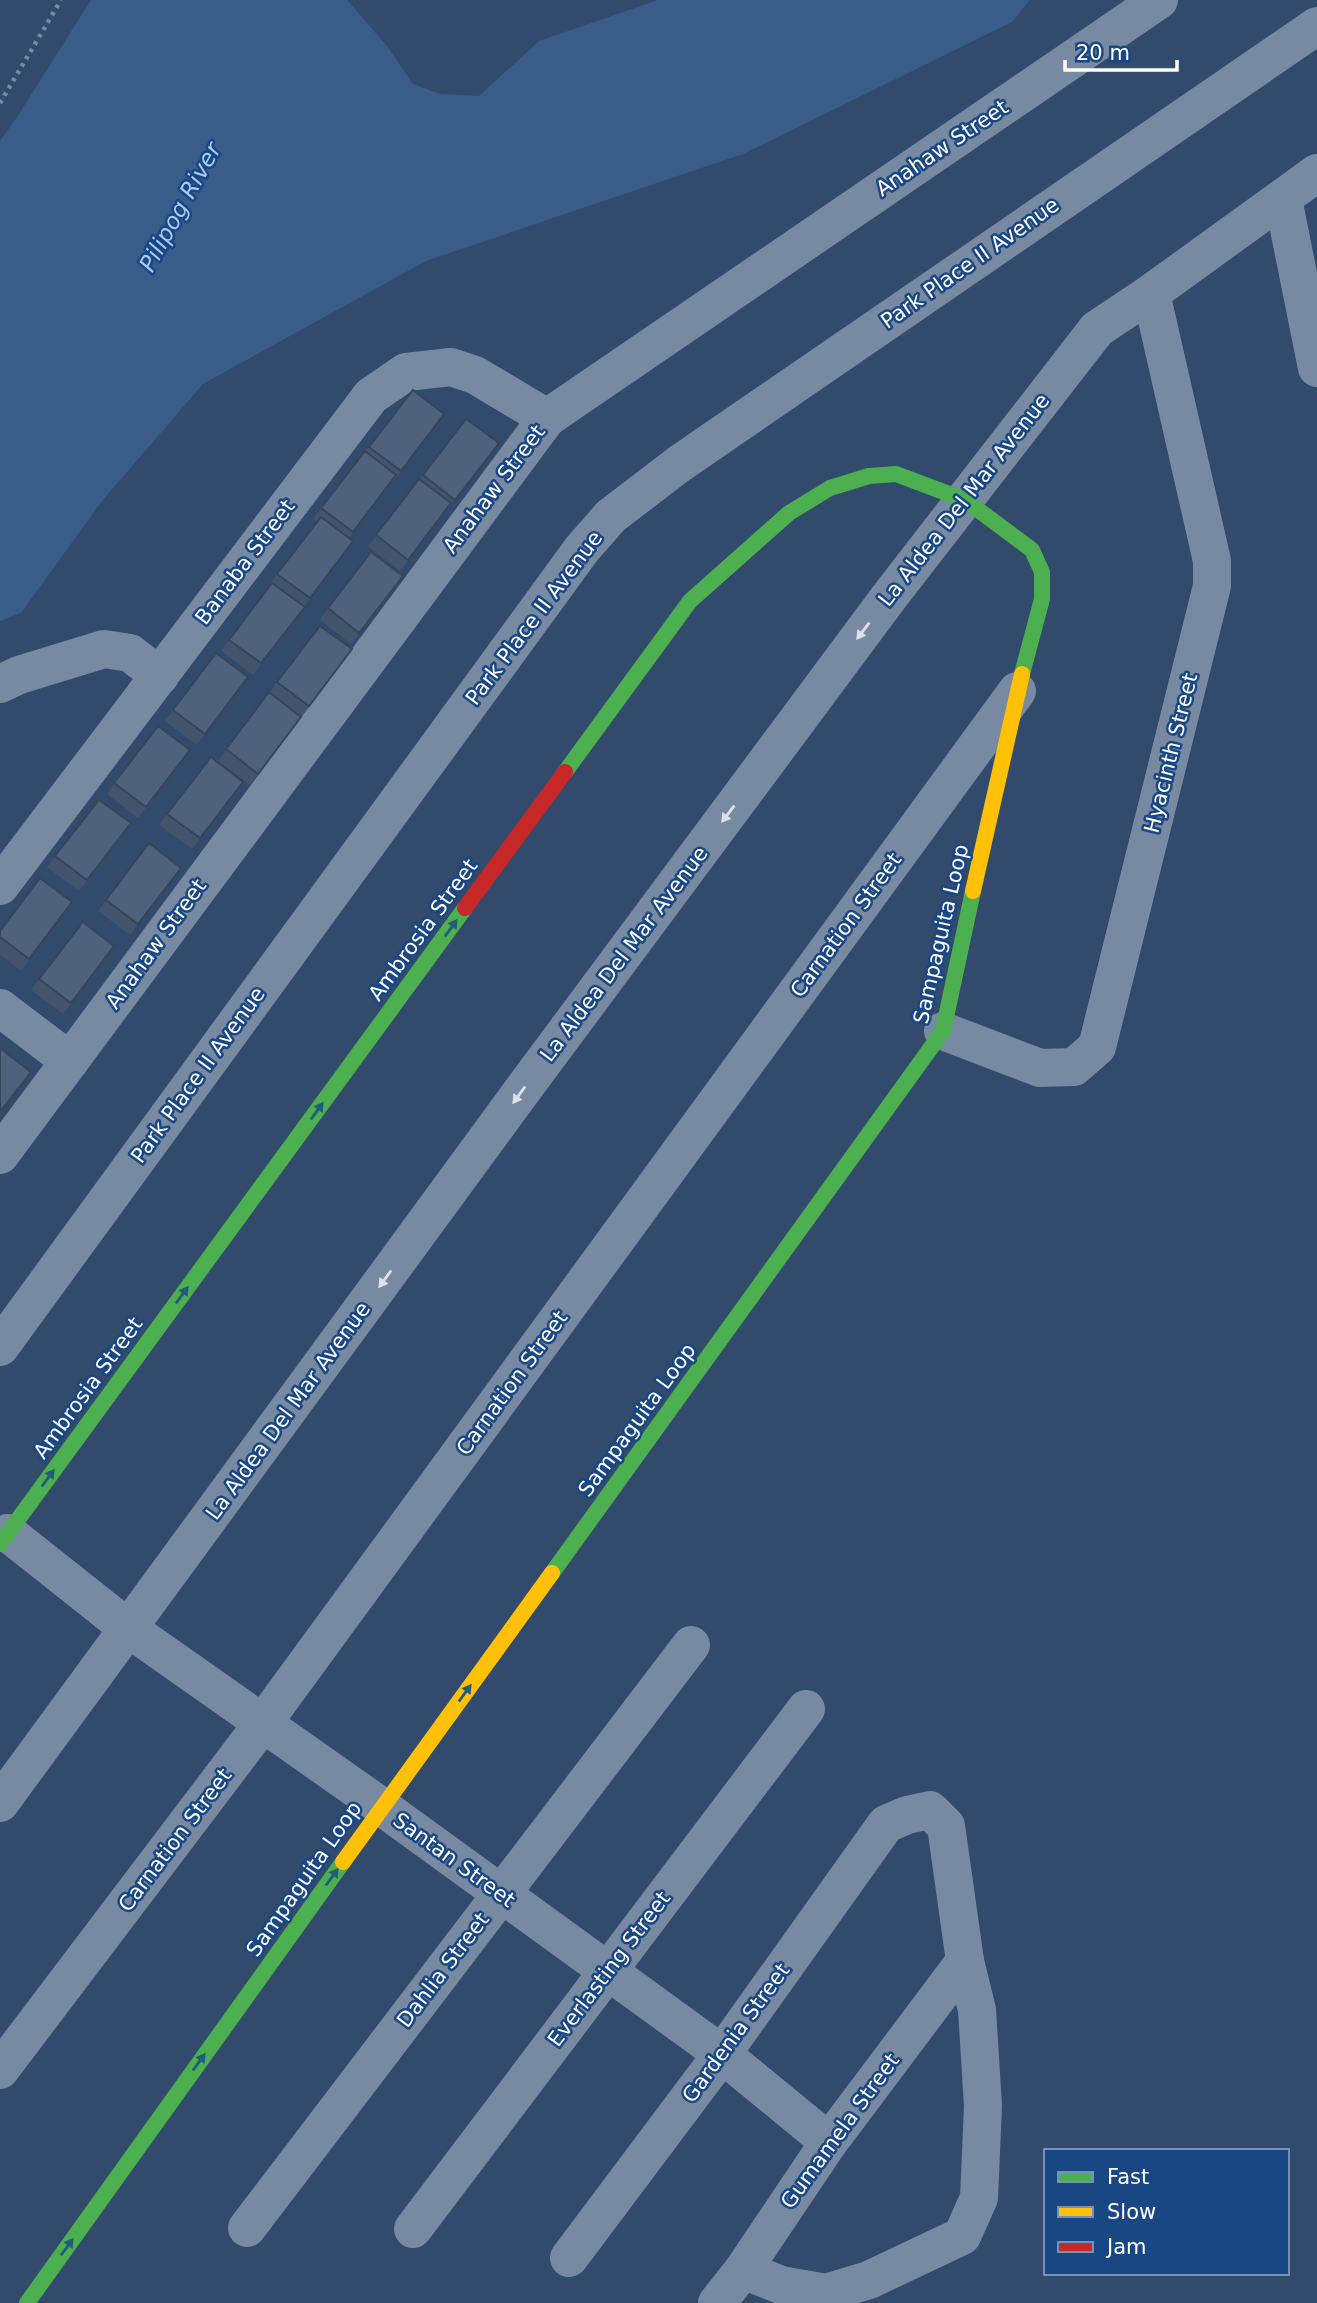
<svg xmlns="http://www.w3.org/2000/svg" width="1317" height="2303" viewBox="0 0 1317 2303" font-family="'DejaVu Sans',sans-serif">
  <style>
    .water { fill: #3a5c88 }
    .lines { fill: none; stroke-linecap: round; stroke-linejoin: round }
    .path { stroke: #788aa2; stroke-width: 4.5; stroke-dasharray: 3.5 5; stroke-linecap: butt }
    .street { stroke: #788aa2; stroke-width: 38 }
    .fast { stroke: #4caf50; stroke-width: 16 }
    .slow { stroke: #ffc107; stroke-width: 16 }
    .jam { stroke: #c62828; stroke-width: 16 }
    .wall { fill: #43546c }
    .building { fill: #4e627d; stroke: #374558; stroke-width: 2 }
    .oneway { fill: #dde2e8 }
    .oneway2 { fill: #235c7a }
    .labels { text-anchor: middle; stroke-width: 5; stroke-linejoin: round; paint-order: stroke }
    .street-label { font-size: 21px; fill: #fff; stroke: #194784 }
    .water-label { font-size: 23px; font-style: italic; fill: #aacbf3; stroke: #194784 }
  </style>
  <rect width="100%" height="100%" fill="#324a6c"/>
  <!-- water -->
  <polygon class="water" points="91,0 347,0 387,46 413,84 440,94 479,96 539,41 658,0 1030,0 1012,22 743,154 426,261 203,384 102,501 21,613 0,621 0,141 17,117"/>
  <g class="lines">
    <!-- path -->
    <polyline class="path" points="0,103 61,0"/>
    <!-- street -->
    <g class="street">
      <polyline points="1283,199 1317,368"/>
      <polyline points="0,684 19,675 104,649 130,653 160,676"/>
      <polyline points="0,886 371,396 406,372 451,367 475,375 547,418"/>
      <polyline points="0,1008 70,1061"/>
      <polyline points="943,1031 1040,1068 1074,1067 1097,1047 1212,586 1212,561 1151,293"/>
      <polyline points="0,1155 547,418 1159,0"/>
      <polyline points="0,1347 582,549 611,516 679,464 1317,26"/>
      <polyline points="8,1533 129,1629 382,1807 722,2054 829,2142"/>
      <polyline points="0,1803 527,1084 889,597 1097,329 1151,293 1317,173"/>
      <polyline points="0,2070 263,1723 1017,691"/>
      <polyline points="247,2228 691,1645"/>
      <polyline points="413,2229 806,1709"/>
      <polyline points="569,2258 722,2054 886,1824 907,1815 930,1810 946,1826 965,1961 977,2010 983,2106 979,2198 962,2236 869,2280 826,2293 781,2285 743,2270"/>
      <polyline points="717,2303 743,2270 829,2142 965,1961"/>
    </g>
    <!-- fast -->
    <g class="fast">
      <polyline points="565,772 690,601 789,513 830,488 869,476 896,474 965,500 1032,550 1042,572 1042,599 1022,674"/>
      <polyline points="0,1544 465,908"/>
      <polyline points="552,1573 943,1031 973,891"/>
      <polyline points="27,2303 343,1862"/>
    </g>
    <!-- slow -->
    <g class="slow">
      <polyline points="973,891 1022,674"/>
      <polyline points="343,1862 552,1573"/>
    </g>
    <!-- jam -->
    <polyline class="jam" points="465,908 565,772"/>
  </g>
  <!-- wall -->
  <g class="wall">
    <polygon points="413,390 444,414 393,482 392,481 349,538 345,552 253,675 221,651 270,586 269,585 277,574 317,522 313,519 321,508"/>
    <polygon points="466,419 499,443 400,571 368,546"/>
    <polygon points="395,587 351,644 320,620 328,608"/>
    <polygon points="352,649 250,785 218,761 277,682"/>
    <polygon points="240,689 197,745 165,721 173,710"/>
    <polygon points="182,762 138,818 107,794 114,783"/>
    <polygon points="235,793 192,849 159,825 167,814"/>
    <polygon points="123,835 79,891 47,867 55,856"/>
    <polygon points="173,879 130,935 98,911 106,900"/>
    <polygon points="72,902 21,971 0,954 0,931"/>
    <polygon points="107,957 63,1014 31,990 39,979"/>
  </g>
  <!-- building -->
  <g class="building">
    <polygon points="413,390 444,414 401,471 369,447"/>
    <polygon points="466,419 499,443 455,500 423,475"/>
    <polygon points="365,451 396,475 353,532 321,508"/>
    <polygon points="419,479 451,503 408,560 376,535"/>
    <polygon points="321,517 353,541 310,598 277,574"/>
    <polygon points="371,552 403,576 359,633 328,608"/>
    <polygon points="272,583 305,607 261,663 229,640"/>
    <polygon points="320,626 352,649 309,706 277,682"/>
    <polygon points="216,653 248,677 205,734 173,710"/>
    <polygon points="269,692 301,717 258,774 226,749"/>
    <polygon points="158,726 190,750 146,807 114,783"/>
    <polygon points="211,757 243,782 200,838 167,814"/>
    <polygon points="99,800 131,823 87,880 55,856"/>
    <polygon points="149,843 181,868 138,924 106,900"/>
    <polygon points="40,878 72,902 29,959 0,937 0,931"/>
    <polygon points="83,922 114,946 71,1003 39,979"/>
    <polygon points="0,1048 31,1072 0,1112"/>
  </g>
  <!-- one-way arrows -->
  <defs><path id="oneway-solid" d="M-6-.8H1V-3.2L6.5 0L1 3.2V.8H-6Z" transform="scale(1.75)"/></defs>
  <g class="oneway">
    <use href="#oneway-solid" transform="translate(863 631) rotate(127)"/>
    <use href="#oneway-solid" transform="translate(728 814) rotate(127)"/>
    <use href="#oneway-solid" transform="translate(519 1095) rotate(126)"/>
    <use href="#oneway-solid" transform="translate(385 1279) rotate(126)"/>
  </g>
  <g class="oneway2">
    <use href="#oneway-solid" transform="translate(451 928) rotate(-54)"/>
    <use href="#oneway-solid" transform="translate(317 1111) rotate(-54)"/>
    <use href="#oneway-solid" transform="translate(182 1295) rotate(-54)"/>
    <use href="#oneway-solid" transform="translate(48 1478) rotate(-54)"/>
    <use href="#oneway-solid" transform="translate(465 1693) rotate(-54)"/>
    <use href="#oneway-solid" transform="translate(332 1877) rotate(-54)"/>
    <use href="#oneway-solid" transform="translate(199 2062) rotate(-54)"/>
    <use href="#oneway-solid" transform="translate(67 2247) rotate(-54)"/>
  </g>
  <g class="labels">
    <!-- street labels -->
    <g class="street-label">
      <text transform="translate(942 148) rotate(-34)" y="7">Anahaw Street</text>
      <text transform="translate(970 263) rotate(-35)" y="7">Park Place II Avenue</text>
      <text transform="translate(494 489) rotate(-53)" y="7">Anahaw Street</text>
      <text transform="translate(964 500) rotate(-52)" y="7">La Aldea Del Mar Avenue</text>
      <text transform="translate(245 562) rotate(-53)" y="7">Banaba Street</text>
      <text transform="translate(534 618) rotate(-53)" y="7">Park Place II Avenue</text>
      <text transform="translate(1171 753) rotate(-76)" y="7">Hyacinth Street</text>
      <text transform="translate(846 925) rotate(-54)" y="7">Carnation Street</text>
      <text transform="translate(423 930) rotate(-54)" y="7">Ambrosia Street</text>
      <text transform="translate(941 934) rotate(-77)" y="7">Sampaguita Loop</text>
      <text transform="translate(156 944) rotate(-54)" y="7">Anahaw Street</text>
      <text transform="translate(624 954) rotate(-53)" y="7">La Aldea Del Mar Avenue</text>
      <text transform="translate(198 1075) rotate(-54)" y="7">Park Place II Avenue</text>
      <text transform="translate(512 1383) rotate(-54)" y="7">Carnation Street</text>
      <text transform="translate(88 1388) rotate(-54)" y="7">Ambrosia Street</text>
      <text transform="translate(288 1411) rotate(-54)" y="7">La Aldea Del Mar Avenue</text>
      <text transform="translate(637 1420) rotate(-54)" y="7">Sampaguita Loop</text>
      <text transform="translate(175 1840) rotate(-53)" y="7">Carnation Street</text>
      <text transform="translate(454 1860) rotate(36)" y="7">Santan Street</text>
      <text transform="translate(304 1879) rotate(-55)" y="7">Sampaguita Loop</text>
      <text transform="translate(609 1969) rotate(-53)" y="7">Everlasting Street</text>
      <text transform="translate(443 1970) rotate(-53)" y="7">Dahlia Street</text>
      <text transform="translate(736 2033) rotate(-54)" y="7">Gardenia Street</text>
      <text transform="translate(840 2131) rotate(-54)" y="7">Gumamela Street</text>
    </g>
    <!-- water labels -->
    <g class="water-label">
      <text transform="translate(180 207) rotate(-61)" y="8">Pilipog River</text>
    </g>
  </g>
  <!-- legend -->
  <rect x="1044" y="2149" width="245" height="126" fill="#194784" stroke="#7591b5" stroke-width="2"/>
  <rect x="1058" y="2172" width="35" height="10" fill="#4caf50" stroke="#7591b5" stroke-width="2"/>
  <text x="1107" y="2184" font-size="21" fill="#ffffff">Fast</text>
  <rect x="1058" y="2207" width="35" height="10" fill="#ffc107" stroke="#7591b5" stroke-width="2"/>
  <text x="1107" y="2219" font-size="21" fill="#ffffff">Slow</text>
  <rect x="1058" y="2242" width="35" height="10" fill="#c62828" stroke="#7591b5" stroke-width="2"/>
  <text x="1107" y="2254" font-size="21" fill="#ffffff">Jam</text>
  <!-- scale -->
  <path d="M1065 60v10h112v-10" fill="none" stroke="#ffffff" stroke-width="3.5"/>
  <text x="1076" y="60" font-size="21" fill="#ffffff" stroke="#194784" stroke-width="5" paint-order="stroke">20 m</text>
</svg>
